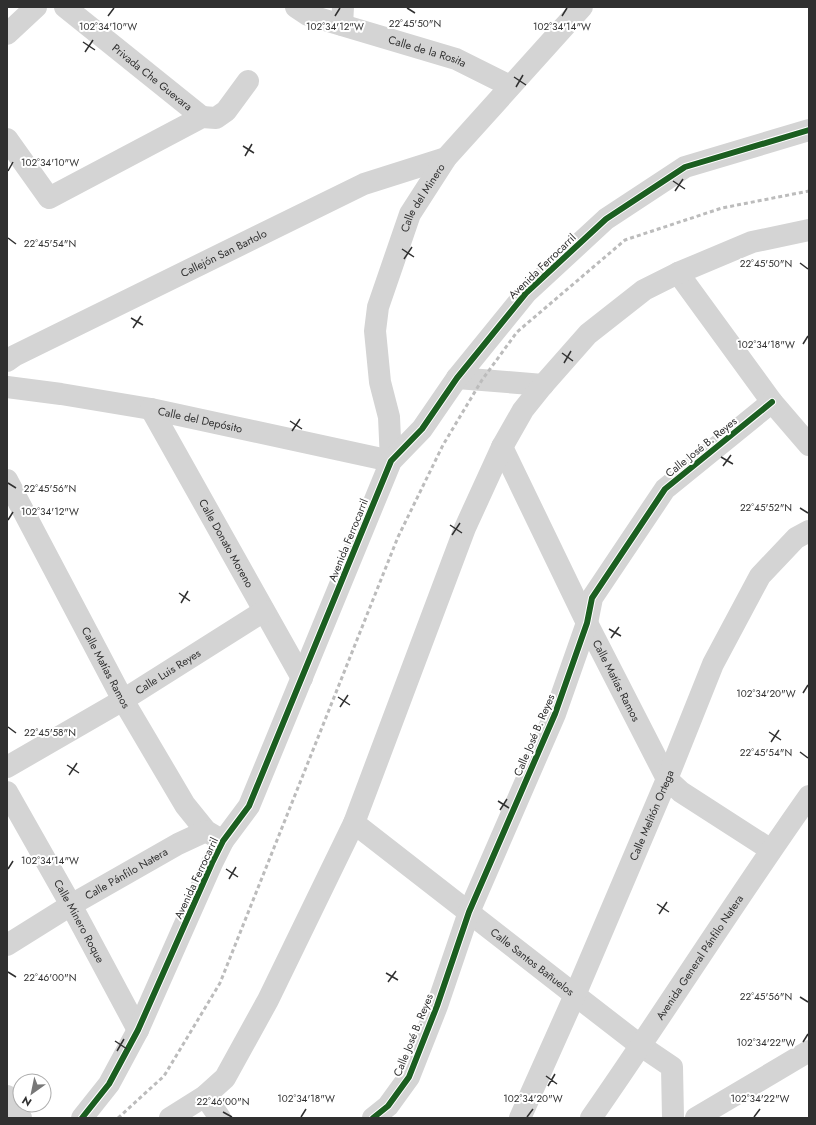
<svg xmlns="http://www.w3.org/2000/svg" width="816" height="1125" viewBox="0 0 816 1125" font-family="Jost,sans-serif">
  <style>
    .lines { fill: none; stroke-linecap: round; stroke-linejoin: round }
    .minor { stroke: #d4d4d4; stroke-width: 22 }
    .rail { stroke: #bcbcbc; stroke-width: 3; stroke-dasharray: 4 3; stroke-linecap: butt }
    .cycleway-casing { stroke: #fff; stroke-width: 8 }
    .cycleway { stroke: #1b5e20; stroke-width: 6 }
    .ticks { fill: none; stroke: #303030; stroke-width: 1.5 }
    .labels { text-anchor: middle; stroke-width: 4; stroke-linejoin: round; paint-order: stroke }
    .street-label { font-size: 11px; fill: #303030; stroke: #fff }
    .ticks-label { font-size: 10px; text-anchor: middle; fill: #303030; stroke: #fff; stroke-width: 4; stroke-linejoin: round; paint-order: stroke }
  </style>
  <rect width="100%" height="100%" fill="#fff"/>
  <g class="lines">
    <!-- minor -->
    <g class="minor">
      <path id="s1" d="M65 7 202 117"/>
      <path id="s2" d="M296 7 308 15 456 59 510 86"/>
      <polyline points="342,25 343,7"/>
      <polyline points="7,34 36,7"/>
      <polyline points="7,139 49,198 202,117 216,118 226,111 248,81"/>
      <polyline points="678,273 772,402 809,445"/>
      <path id="s3" d="M7 361 14 356 364 184 446 158"/>
      <polyline points="457,378 543,385"/>
      <path id="s4" d="M7 387 61 394 151 409 391 461"/>
      <path id="s5" d="M151 409 302 678"/>
      <path id="s6" d="M502 447 587 623 667 779 681 792 771 850"/>
      <path id="s7" d="M391 461 389 417 380 382 375 331 378 307 410 214 446 158 582 7"/>
      <path id="s8" d="M7 480 123 700 185 805 206 831 223 841"/>
      <path id="s9" d="M7 767 123 700 264 611"/>
      <path id="s10" d="M7 792 71 905 138 1030"/>
      <path id="s11" d="M354 823 575 995 641 1046 672 1067 673 1118"/>
      <path id="s12" d="M7 945 71 905 178 844 206 831"/>
      <polyline points="7,1096 21,1118"/>
      <polyline points="205,1096 220,1118"/>
      <polyline points="82,1118 109,1084 138,1030 212,863 223,841 249,806 391,461 422,429 457,378 526,293 606,219 685,167 809,130"/>
      <polyline points="170,1118 205,1096 225,1078 268,1000 354,823 465,528 502,447 523,410 543,385 588,334 644,290 678,273 752,242 809,230"/>
      <polyline points="373,1118 388,1106 409,1077 437,1006 469,912 555,714 587,623 592,598 665,489 772,402"/>
      <path id="s13" d="M520 1118 575 995 667 779 713 664 760 576 796 538 809 531"/>
      <path id="s14" d="M591 1118C665 1012 734 902 809 796"/>
      <polyline points="696,1118 809,1051"/>
    </g>
    <!-- rail -->
    <polyline class="rail" points="118,1118 164,1076 220,983 398,537 443,445 482,380 517,332 625,240 722,208 809,191"/>
    <!-- cycleway casing -->
    <g class="cycleway-casing">
      <g id="cycleway">
        <polyline points="82,1118 109,1084 138,1030 212,863 223,841 249,806 391,461 422,429 457,378 526,293 606,219 685,167 809,130"/>
        <polyline points="373,1118 388,1106 409,1077 437,1006 469,912 555,714 587,623 592,598 665,489 772,402"/>
      </g>
    </g>
    <!-- cycleway -->
    <use href="#cycleway" class="cycleway"/>
  </g>
  <!-- ticks -->
  <path class="ticks" d="M407 8 415 13M108 16 114 8M335 16 340 8M562 16 567 8M83 42 95 50M85 52 93 40M514 77 526 85M516 87 523 75M243 146 254 153M245 156 252 144M8 171 13 162M673 181 685 189M675 191 683 179M8 238 16 244M402 249 414 257M404 259 412 247M800 263 808 269M131 318 143 325M133 328 141 316M803 344 808 336M562 353 573 361M564 363 571 351M290 421 302 429M292 431 300 419M721 457 733 464M723 466 731 455M8 483 16 488M800 508 808 513M8 520 13 512M450 525 462 533M452 535 460 523M179 593 190 601M181 603 188 591M609 629 621 636M611 638 619 627M803 693 808 685M338 697 350 705M340 707 348 695M8 727 16 733M769 732 781 740M771 742 779 730M800 752 808 758M67 765 79 773M69 775 77 763M498 801 509 808M500 810 507 799M8 869 13 861M226 869 238 877M229 879 236 867M657 904 669 912M659 914 667 902M8 972 16 977M386 973 398 980M388 982 396 971M800 997 808 1002M115 1041 127 1049M803 1042 808 1034M117 1051 124 1039M546 1076 557 1084M548 1086 555 1074M223 1112 232 1117M301 1117 306 1109M527 1117 533 1109M754 1117 760 1109"/>
  <g class="labels">
    <!-- street labels -->
    <g class="street-label">
      <text dy="4" stroke="none"><textPath href="#s2" startOffset="139">Calle de la Rosita</textPath></text>
      <text dy="4" stroke="none"><textPath href="#s1" startOffset="112">Privada Che Guevara</textPath></text>
      <text dy="4" stroke="none"><textPath href="#s7" startOffset="274">Calle del Minero</textPath></text>
      <text dy="4" stroke="none"><textPath href="#s3" startOffset="242">Callejón San Bartolo</textPath></text>
      <text transform="translate(542 266) rotate(-44)" y="4">Avenida Ferrocarril</text>
      <text dy="4" stroke="none"><textPath href="#s4" startOffset="196">Calle del Depósito</textPath></text>
      <text transform="translate(701 447) rotate(-39)" y="4">Calle José B. Reyes</text>
      <text transform="translate(348 540) rotate(-68)" y="4">Avenida Ferrocarril</text>
      <text dy="4" stroke="none"><textPath href="#s5" startOffset="154">Calle Donato Moreno</textPath></text>
      <text dy="4" stroke="none"><textPath href="#s8" startOffset="212">Calle Matías Ramos</textPath></text>
      <text dy="4" stroke="none"><textPath href="#s9" startOffset="187">Calle Luis Reyes</textPath></text>
      <text dy="4" stroke="none"><textPath href="#s6" startOffset="260">Calle Matías Ramos</textPath></text>
      <text transform="translate(534 735) rotate(-67)" y="4">Calle José B. Reyes</text>
      <text dy="4" stroke="none"><textPath href="#s13" startOffset="330">Calle Melitón Ortega</textPath></text>
      <text dy="4" stroke="none"><textPath href="#s12" startOffset="139">Calle Pánfilo Natera</textPath></text>
      <text transform="translate(196 878) rotate(-65)" y="4">Avenida Ferrocarril</text>
      <text dy="4" stroke="none"><textPath href="#s10" startOffset="148">Calle Minero Roque</textPath></text>
      <text dy="4" stroke="none"><textPath href="#s14" startOffset="194">Avenida General Pánfilo Natera</textPath></text>
      <text dy="4" stroke="none"><textPath href="#s11" startOffset="226">Calle Santos Bañuelos</textPath></text>
      <text transform="translate(413 1035) rotate(-68)" y="4">Calle José B. Reyes</text>
    </g>
  </g>
  <g class="ticks-label">
    <text x="415" y="27">22°45'50"N</text>
    <text x="335" y="30">102°34'12"W</text>
    <text x="108" y="30">102°34'10"W</text>
    <text x="562" y="30">102°34'14"W</text>
    <text x="50" y="166">102°34'10"W</text>
    <text x="50" y="247">22°45'54"N</text>
    <text x="766" y="267">22°45'50"N</text>
    <text x="766" y="348">102°34'18"W</text>
    <text x="50" y="492">22°45'56"N</text>
    <text x="766" y="511">22°45'52"N</text>
    <text x="50" y="515">102°34'12"W</text>
    <text x="766" y="697">102°34'20"W</text>
    <text x="50" y="736">22°45'58"N</text>
    <text x="766" y="756">22°45'54"N</text>
    <text x="50" y="864">102°34'14"W</text>
    <text x="50" y="981">22°46'00"N</text>
    <text x="766" y="1000">22°45'56"N</text>
    <text x="766" y="1046">102°34'22"W</text>
    <text x="306" y="1102">102°34'18"W</text>
    <text x="533" y="1102">102°34'20"W</text>
    <text x="760" y="1102">102°34'22"W</text>
    <text x="223" y="1105">22°46'00"N</text>
  </g>
  <!-- border -->
  <rect width="816" height="1125" fill="none" stroke="#303030" stroke-width="16"/>
  <!-- north arrow -->
  <g transform="translate(32 1093) rotate(213)"><circle r="19" fill="#ffffff" stroke="#acacac"/>
  <path d="M0-3L7 15L0 10L-7 15Z" fill="#787878"/>
  <text y="-6" font-size="11" font-weight="bold" text-anchor="middle" fill="#303030">N</text>
  </g>
</svg>
